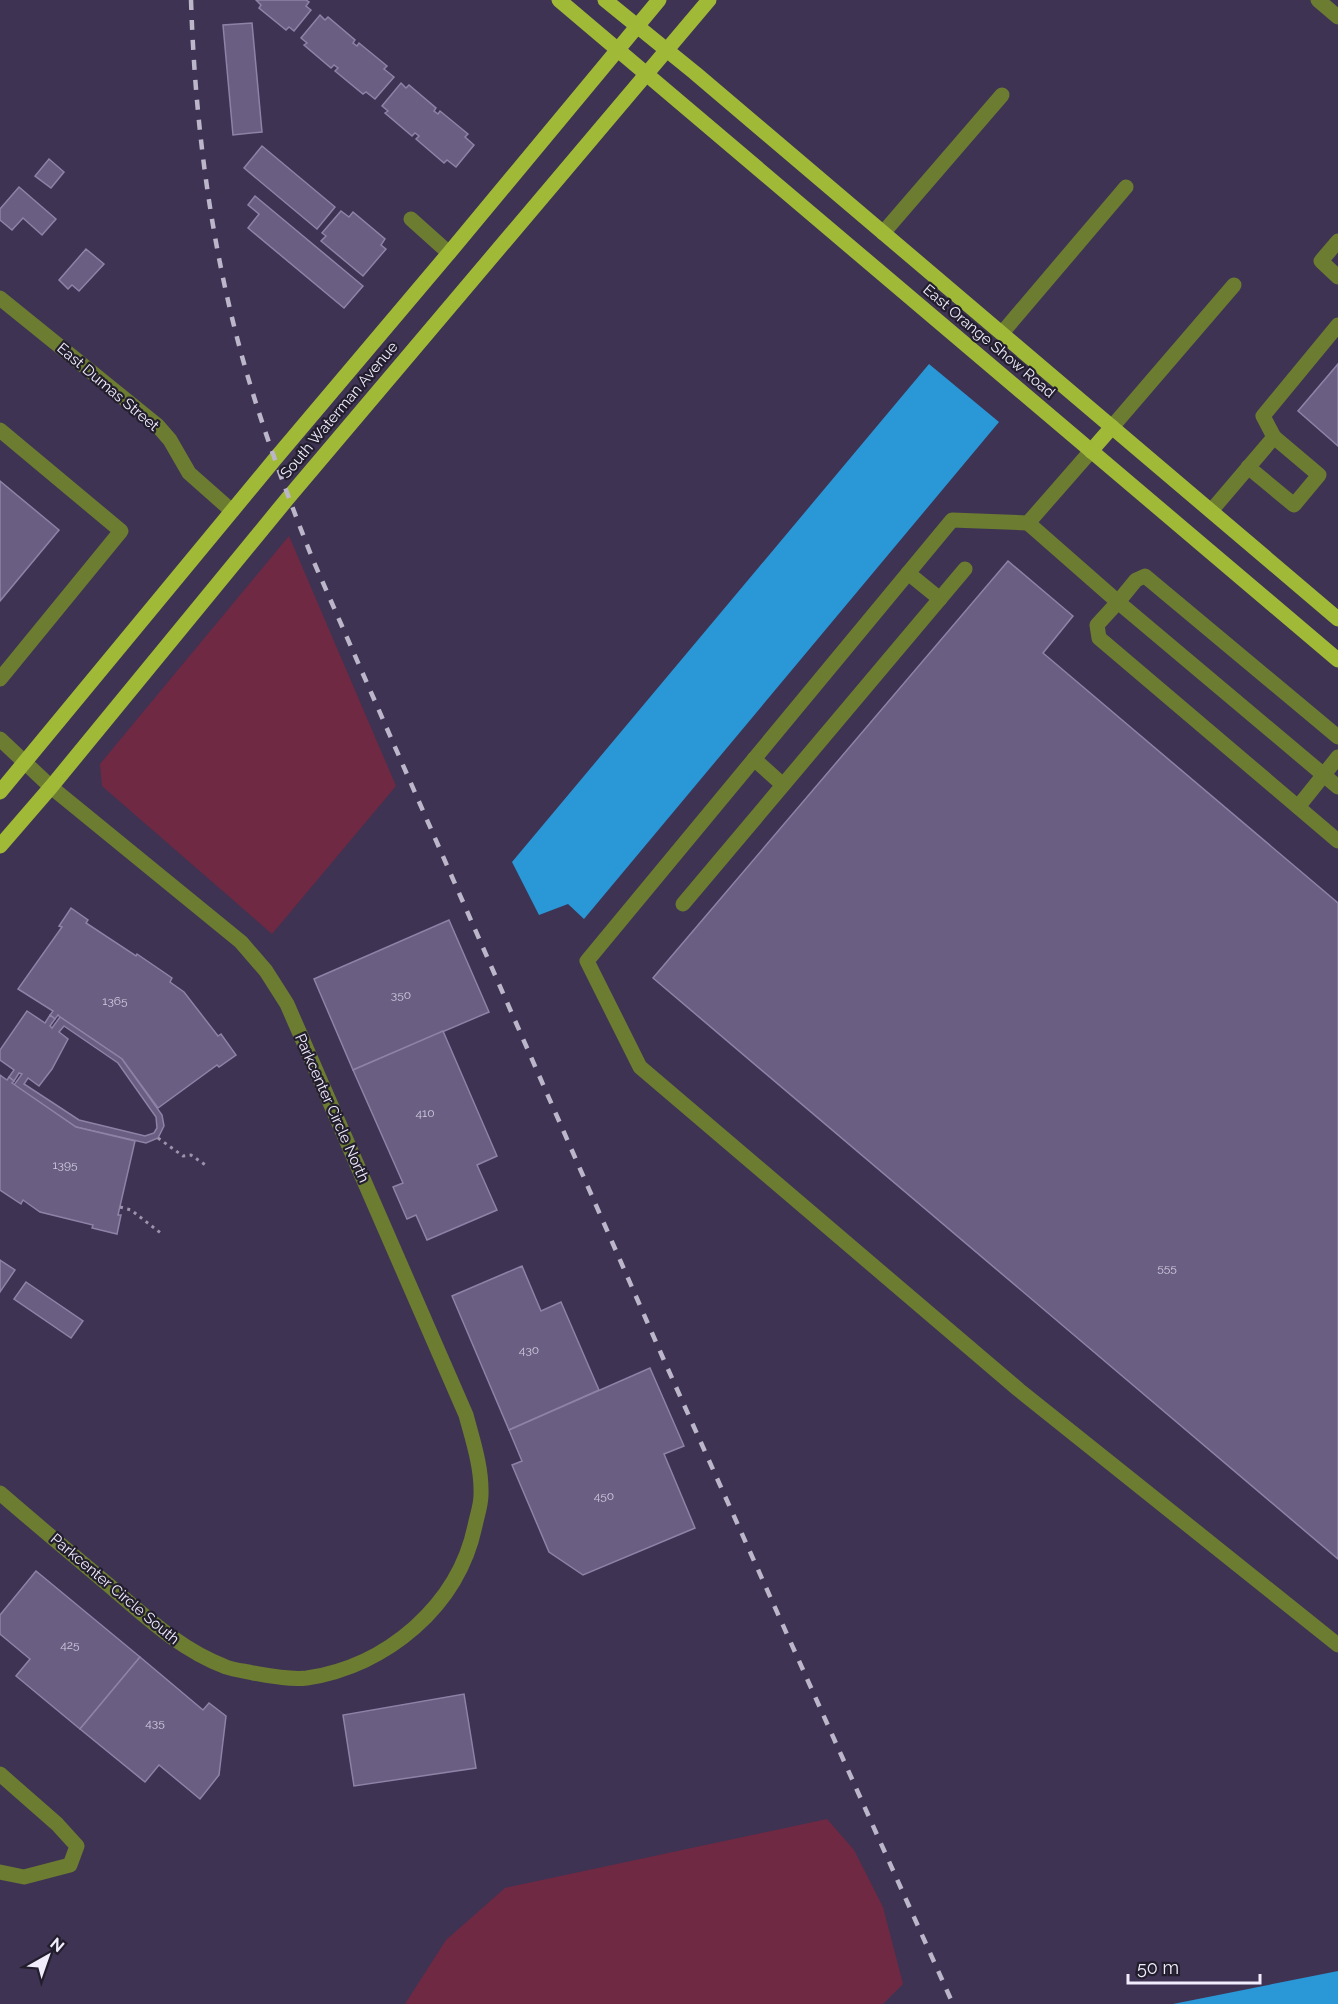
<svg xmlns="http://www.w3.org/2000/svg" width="1338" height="2004" viewBox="0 0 1338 2004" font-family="Raleway,sans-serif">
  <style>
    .green { fill: #6f2943 }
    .water { fill: #2a97d6 }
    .building { fill: #6a5f82; stroke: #8e82a7; stroke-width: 1.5; fill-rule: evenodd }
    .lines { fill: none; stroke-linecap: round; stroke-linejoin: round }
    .path { stroke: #9c94ac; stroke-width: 3; stroke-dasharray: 3 4.5; stroke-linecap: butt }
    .minor { stroke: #6c7c31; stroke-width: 15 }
    .major { stroke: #a0b937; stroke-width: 15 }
    .rail { stroke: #bcb6ca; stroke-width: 4.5; stroke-dasharray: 10 10; stroke-linecap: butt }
    .labels { text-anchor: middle; stroke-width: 4.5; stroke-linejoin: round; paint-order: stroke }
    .number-label { font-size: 12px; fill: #d0cade }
    .street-label { font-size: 15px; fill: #f2edfd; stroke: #231e2d }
  </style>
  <rect width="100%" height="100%" fill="#3e3353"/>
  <!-- green -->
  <g class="green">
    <polygon points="289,536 396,786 272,934 102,786 100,764"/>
    <polygon points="827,1819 854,1850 883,1907 903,1984 883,2004 405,2004 446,1940 505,1888"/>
  </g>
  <!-- water -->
  <g class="water">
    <polygon points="929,364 999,422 584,919 568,904 539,915 512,862"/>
    <polygon points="1338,1971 1338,2004 1173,2004"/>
  </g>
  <!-- building -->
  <g class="building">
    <polygon points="256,0 306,0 309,2 306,6 311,10 294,31 289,27 286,30 259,8 261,5"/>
    <polygon points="320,15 325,20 328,17 355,40 353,43 357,46 359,43 387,66 384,69 394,77 375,99 366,92 363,94 335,71 338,68 334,65 331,68 304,45 307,43 301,38"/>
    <polygon points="252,23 262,132 233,135 223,25"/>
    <polygon points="401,83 406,88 409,85 436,108 434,111 438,114 440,111 468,134 465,137 474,145 456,167 447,160 444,163 416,139 419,136 415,133 412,136 385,113 388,111 382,106"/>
    <polygon points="262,146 335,207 317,229 244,168"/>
    <polygon points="49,159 64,172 51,188 35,176"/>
    <polygon points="19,187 56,219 42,235 23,218 12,230 0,220 0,209"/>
    <polygon points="255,196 363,286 344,308 248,228 259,214 248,205"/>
    <polygon points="341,211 349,217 353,212 385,239 381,245 386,249 363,276 321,241 326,236 322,233"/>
    <polygon points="86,249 104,264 79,291 72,285 68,289 59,280"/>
    <polygon points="1338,364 1338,446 1298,411"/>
    <polygon points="0,481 59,530 0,601"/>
    <polygon points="1008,561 1073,616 1043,653 1338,903 1338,1559 653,978"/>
    <polygon points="71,908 88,920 86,923 136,956 137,954 172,978 170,982 184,992 218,1036 221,1034 236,1055 219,1067 217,1065 158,1108 122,1059 60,1017 58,1015 55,1019 50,1015 53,1011 18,989 62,927 59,926"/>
    <polygon points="449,920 489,1012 353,1070 314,979"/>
    <path d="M27 1011 45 1023 50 1015 55 1019 50 1026 52 1028 60 1017 122 1059 162 1115 164 1126 158 1138 146 1143 76 1127 14 1085 22 1074 19 1073 14 1081 9 1077 14 1070 0 1060V1050ZM64 1026 118 1063 156 1117 157 1128 154 1133 145 1136 79 1120 24 1084 28 1078 39 1086 52 1069 68 1039 59 1032Z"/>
    <polygon points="443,1031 497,1156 477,1165 497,1210 427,1240 416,1215 407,1219 393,1187 403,1183 353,1070"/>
    <polygon points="0,1075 7,1080 9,1077 14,1081 12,1083 76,1127 135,1141 118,1215 121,1215 117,1234 92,1228 93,1225 40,1212 23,1200 21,1204 0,1190"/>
    <polygon points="0,1260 15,1270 0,1292"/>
    <polygon points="522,1266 541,1311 561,1302 599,1390 509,1430 452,1296"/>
    <polygon points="26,1282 83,1321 71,1338 14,1299"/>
    <polygon points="650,1368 684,1446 664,1454 695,1528 583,1575 549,1552 512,1465 522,1461 509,1430"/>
    <polygon points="36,1571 140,1657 80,1729 16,1676 30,1659 0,1634 0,1615"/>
    <polygon points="140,1657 203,1710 209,1703 226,1716 219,1775 200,1799 159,1765 145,1782 80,1729"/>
    <polygon points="464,1694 476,1768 354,1786 343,1715"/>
  </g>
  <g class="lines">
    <!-- path -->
    <g class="path">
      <polyline points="158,1138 183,1156 191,1155 207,1166"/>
      <polyline points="120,1207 131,1210 162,1234"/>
    </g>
    <!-- minor -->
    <g class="minor">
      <polyline points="1318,0 1338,17"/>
      <polyline points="411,219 449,253"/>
      <polyline points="883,233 1002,95"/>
      <polyline points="1338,241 1321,261 1338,277"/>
      <polyline points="0,298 157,425 170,440 189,473 232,511"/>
      <polyline points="1002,333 1126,187"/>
      <polyline points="1112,427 1234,285"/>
      <polyline points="0,430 121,531 0,679"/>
      <polyline points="1091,451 1028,523 952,520 587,961 640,1067 1019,1390 1338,1645"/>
      <polyline points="1248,467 1294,505 1319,475 1274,437"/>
      <polyline points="1211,511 1274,437 1263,416 1338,325"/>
      <polyline points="1028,523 1118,602 1097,625 1099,638 1338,841"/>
      <polyline points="908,573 940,599"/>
      <polyline points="1338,737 1145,576 1136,580 1118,602 1338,787"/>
      <path d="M0 739 51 787 241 942 266 971 287 1004 466 1415C473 1441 482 1468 481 1495 481 1505 477 1516 475 1526 458 1606 387 1666 307 1678 290 1680 270 1676 253 1673 244 1671 235 1670 226 1667 181 1650 147 1618 111 1587 74 1556 37 1525 0 1493"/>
      <polyline points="754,759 783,785"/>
      <polyline points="1298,807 1338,757"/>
      <polyline points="683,904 965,569"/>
      <polyline points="0,1774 57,1824 77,1846 70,1865 24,1877 0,1872"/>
    </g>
    <!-- major -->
    <g class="major">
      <polyline points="559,0 1338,660"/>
      <polyline points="605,0 695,73 1338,619"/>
      <polyline points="1091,451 1112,427"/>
      <polyline points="0,792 275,459 449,253 659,0"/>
      <polyline points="0,846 51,787 288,498 709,0"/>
    </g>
    <!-- rail -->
    <path class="rail" d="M191 0C195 124 211 248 245 367 264 433 288 497 313 560L663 1358 953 2004"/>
  </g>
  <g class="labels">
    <!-- number labels -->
    <g class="number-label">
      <text x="401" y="999">350</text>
      <text x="115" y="1005">1365</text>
      <text x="425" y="1117">410</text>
      <text x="65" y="1169">1395</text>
      <text x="1167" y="1272">555</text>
      <text x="529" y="1354">430</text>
      <text x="604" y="1500">450</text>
      <text x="70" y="1649">425</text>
      <text x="155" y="1727">435</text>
    </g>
    <!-- street labels -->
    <g class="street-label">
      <text transform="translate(989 341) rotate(40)" y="5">East Orange Show Road</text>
      <text transform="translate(108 387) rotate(40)" y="5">East Dumas Street</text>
      <text transform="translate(339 410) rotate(-50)" y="5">South Waterman Avenue</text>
      <text transform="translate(332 1108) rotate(66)" y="5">Parkcenter Circle North</text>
      <text transform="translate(115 1589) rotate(40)" y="5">Parkcenter Circle South</text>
    </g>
  </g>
  <!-- north arrow -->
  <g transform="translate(48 1956) rotate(40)" stroke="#231e2d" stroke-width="4.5" paint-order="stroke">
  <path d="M0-4.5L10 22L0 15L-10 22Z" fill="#f2edfd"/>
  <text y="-9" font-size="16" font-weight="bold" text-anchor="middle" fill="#f2edfd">N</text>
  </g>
  <!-- scale -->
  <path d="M1128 1974v9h132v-9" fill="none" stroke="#f2edfd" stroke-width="3"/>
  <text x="1137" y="1974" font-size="18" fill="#f2edfd" stroke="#231e2d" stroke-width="4.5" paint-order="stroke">50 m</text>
</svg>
